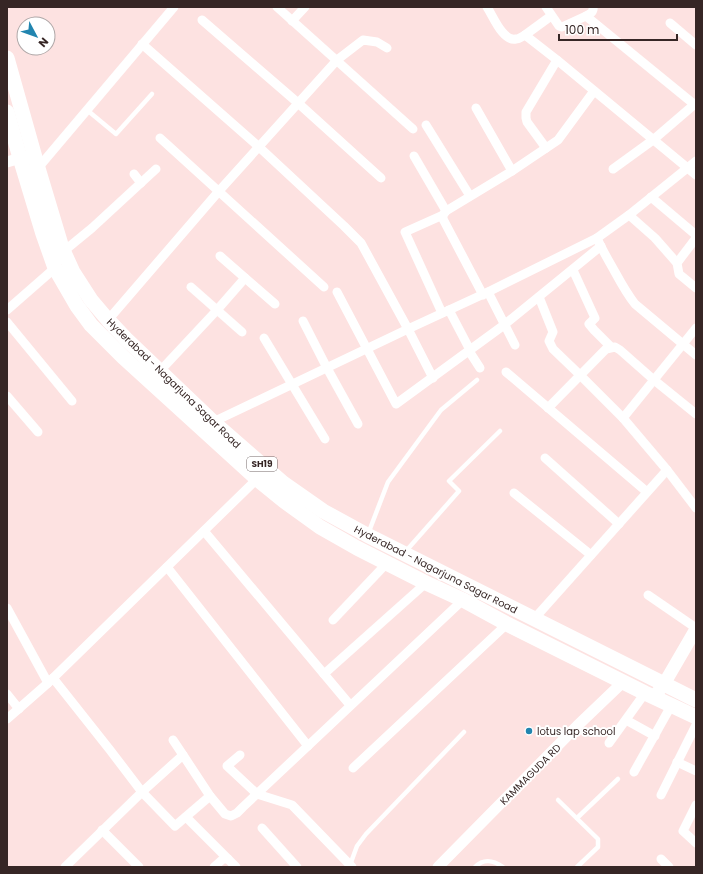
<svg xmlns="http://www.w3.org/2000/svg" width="703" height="874" viewBox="0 0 703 874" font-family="Poppins,sans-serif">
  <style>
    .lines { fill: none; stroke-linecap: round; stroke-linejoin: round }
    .service { stroke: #fff; stroke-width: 4.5 }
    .minor { stroke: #fff; stroke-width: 9 }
    .tertiary { stroke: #fff; stroke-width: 11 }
    .secondary { stroke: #fff; stroke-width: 13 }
    .primary { stroke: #fff; stroke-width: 15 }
    .poi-dot { fill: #2185af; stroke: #fff; stroke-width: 1.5 }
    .labels { text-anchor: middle; stroke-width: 4; stroke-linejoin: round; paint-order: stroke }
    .shield { fill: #fff; stroke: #726766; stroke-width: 1 }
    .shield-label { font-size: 9px; font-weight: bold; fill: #362625 }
    .street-label { font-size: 10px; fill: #362625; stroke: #fff }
    .poi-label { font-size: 10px; fill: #362625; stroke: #fff; text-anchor: start }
  </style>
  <rect width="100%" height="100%" fill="#fde2e1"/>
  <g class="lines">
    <!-- service -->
    <g class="service">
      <polyline points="87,110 116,134 152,94"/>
      <polyline points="368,534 388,482 441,410 477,380"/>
      <polyline points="406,551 459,491 449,481 500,431"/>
      <polyline points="558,800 598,839 598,847 577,867"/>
      <polyline points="577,818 618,779"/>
      <polyline points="350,865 357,846 366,834 464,732"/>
      <path d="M475 867C484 858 493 860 503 867"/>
    </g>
    <!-- minor -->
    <g class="minor">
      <polyline points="277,7 413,129"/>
      <path d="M487 7C493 16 503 42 516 39 519 39 523 36 525 35L557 60 696 175"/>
      <polyline points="546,7 559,26 562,27 586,16 695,105"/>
      <path d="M586 16C590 14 594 12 593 7"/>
      <polyline points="202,20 298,103 381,178"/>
      <polyline points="292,21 305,7"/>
      <polyline points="670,23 696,45"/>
      <polyline points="525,35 551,16"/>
      <polyline points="142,44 259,147 344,226 361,243 408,329 433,378"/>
      <polyline points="476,108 512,171"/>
      <polyline points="426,125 470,196"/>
      <polyline points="160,138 324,287"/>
      <polyline points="546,148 527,122 526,118 526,112 557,60"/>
      <polyline points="414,156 446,211"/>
      <polyline points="38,168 174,7"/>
      <polyline points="613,169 653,140 696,103"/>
      <polyline points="134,174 141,183"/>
      <polyline points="651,197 696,235"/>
      <polyline points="629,215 655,238 677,263"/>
      <polyline points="597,238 629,215 696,161"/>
      <polyline points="696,238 677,263 679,274 696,288"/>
      <polyline points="64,251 92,228 156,169"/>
      <polyline points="220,256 275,304"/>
      <polyline points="573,270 595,318 589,324 594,330 611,347"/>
      <polyline points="191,287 242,332"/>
      <polyline points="337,292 396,404 504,325 601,246"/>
      <polyline points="488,292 515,345"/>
      <polyline points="483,295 443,219 443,215 446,211 512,171 558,140 594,91"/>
      <polyline points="539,297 553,332 549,341 553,349 580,375 623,418 667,470 696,508"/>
      <polyline points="7,310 55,268"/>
      <polyline points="449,310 470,350"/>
      <polyline points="442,313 405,232 443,215"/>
      <polyline points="108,320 219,191 337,60 363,40 377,42 387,48"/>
      <polyline points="303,321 327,368 358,424"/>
      <polyline points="7,322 72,401"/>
      <polyline points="264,338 325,439"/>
      <polyline points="469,351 480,368"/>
      <polyline points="160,371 217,310 245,278"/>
      <polyline points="506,372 647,492"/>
      <polyline points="7,396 38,432"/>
      <polyline points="548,408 606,349 615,347 620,350 654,380 696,414"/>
      <polyline points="623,418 696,328"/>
      <path d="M213 422 408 329 488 292 597 238C602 250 609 261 615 272 621 283 627 294 635 304L696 355"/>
      <polyline points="545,458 619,524"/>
      <polyline points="514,493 591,555"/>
      <polyline points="204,531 350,705"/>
      <polyline points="167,567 308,746"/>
      <polyline points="648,595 696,628"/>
      <polyline points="7,608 48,683"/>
      <polyline points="534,619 667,470"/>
      <polyline points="333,620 387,563"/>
      <polyline points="324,674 426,583"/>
      <polyline points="53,678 110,750 142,792 183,755 210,796 225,814 231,816 237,813 243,807 465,598"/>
      <polyline points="7,694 19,709"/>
      <polyline points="7,719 48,683 257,479"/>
      <polyline points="626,720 655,736"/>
      <polyline points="173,740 183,755"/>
      <polyline points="609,743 645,693"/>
      <polyline points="240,755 227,766 257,794 292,805 352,867"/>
      <polyline points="677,762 696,771"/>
      <polyline points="353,768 507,624"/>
      <polyline points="634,772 671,706"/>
      <polyline points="661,795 696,725"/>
      <polyline points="696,805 683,831 696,843"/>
      <polyline points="186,817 228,859"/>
      <polyline points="262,828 297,867"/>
      <polyline points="102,830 139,867"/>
      <polyline points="661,859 669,867"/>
      <polyline points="65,867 142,792 175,826 210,796"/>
      <polyline points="214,867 223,859 228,859 236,867"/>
    </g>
    <!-- tertiary -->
    <g class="tertiary">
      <polyline points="7,162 27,156"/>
      <polyline points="438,867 577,726 623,682"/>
    </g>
    <!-- secondary -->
    <polyline class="secondary" points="654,697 664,684 696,629"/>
    <!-- primary -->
    <g class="primary">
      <polyline points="7,58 38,168 62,248 73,272 91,300 108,320 126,339 213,422 283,483 323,511 367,535 696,700"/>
      <polyline points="7,112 20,158 43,234 55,268 77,306 91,325 123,357 257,479 284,501 320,527 357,548 426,583 463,600 507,624 645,693 696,717"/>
    </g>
  </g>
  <!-- markers -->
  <circle class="poi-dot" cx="529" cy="731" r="4"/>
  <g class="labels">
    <!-- shield labels -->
    <rect class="shield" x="247" y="457" width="30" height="14" rx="3"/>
    <g class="shield-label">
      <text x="262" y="467">SH19</text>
    </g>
    <!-- street labels -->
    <g class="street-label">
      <text transform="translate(174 383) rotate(44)" y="4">Hyderabad - Nagarjuna Sagar Road</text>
      <text transform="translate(436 569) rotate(27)" y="4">Hyderabad - Nagarjuna Sagar Road</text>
      <text transform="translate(530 774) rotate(-45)" y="4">KAMMAGUDA RD</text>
    </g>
    <!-- poi labels -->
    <g class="poi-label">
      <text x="537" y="735">lotus lap school</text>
    </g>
  </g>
  <!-- border -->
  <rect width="703" height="874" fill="none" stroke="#362625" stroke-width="16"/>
  <!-- north arrow -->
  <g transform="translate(36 36) rotate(131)"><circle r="19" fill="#ffffff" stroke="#afa8a8"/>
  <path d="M0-3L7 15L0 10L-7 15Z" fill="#2185af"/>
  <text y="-6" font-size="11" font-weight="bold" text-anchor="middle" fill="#362625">N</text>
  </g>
  <!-- scale -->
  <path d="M559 34v6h118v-6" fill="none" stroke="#362625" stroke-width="2"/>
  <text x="565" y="34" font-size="12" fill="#362625" stroke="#ffffff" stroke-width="3" paint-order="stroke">100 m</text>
</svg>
